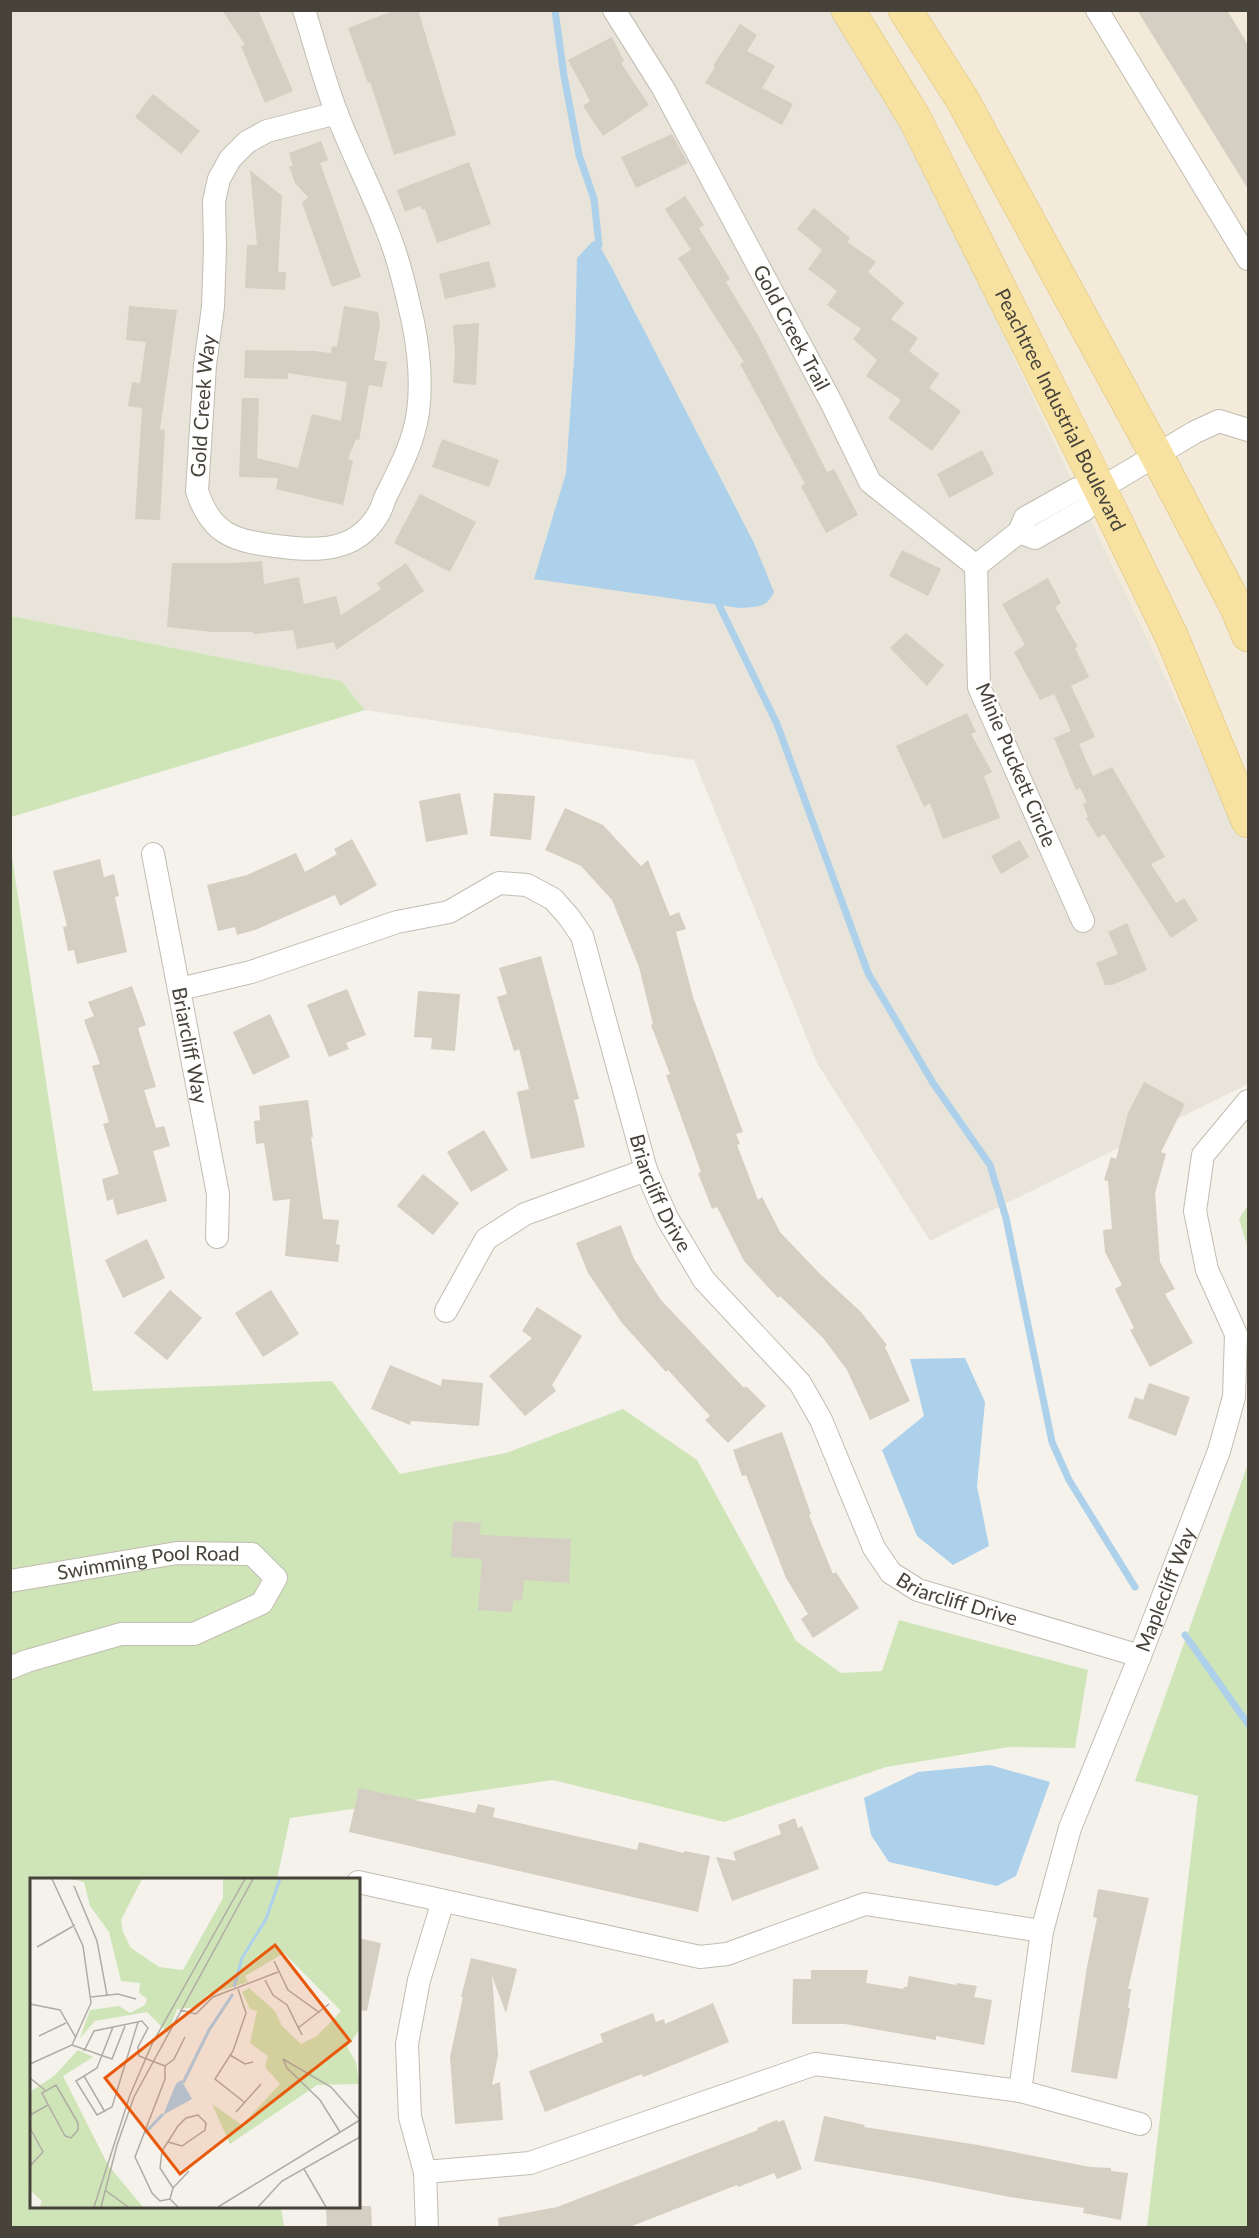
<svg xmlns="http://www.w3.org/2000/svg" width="1259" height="2238" viewBox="0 0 1259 2238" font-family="Lato,sans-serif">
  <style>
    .residential { fill: #e8e4da }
    .commercial { fill: #f4ead9 }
    .green { fill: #cfe5b8 }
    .water { fill: #add0eb }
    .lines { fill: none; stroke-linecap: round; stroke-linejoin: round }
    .stream { stroke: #add0eb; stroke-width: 7 }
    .building { fill: #d5cec2 }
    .street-casing { stroke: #c2bdb1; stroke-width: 24 }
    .primary-casing { stroke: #dbc073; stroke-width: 34 }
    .street { stroke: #fff; stroke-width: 22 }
    .primary { stroke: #f7e2a2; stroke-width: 33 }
    .labels { text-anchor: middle; stroke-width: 4.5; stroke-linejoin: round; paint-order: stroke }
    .street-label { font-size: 20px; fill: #48433a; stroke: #fff }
    .inset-river { fill: none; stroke: #add0eb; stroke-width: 3 }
    .inset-road { fill: none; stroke: #afaca4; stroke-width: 1.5 }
    .view { fill: #e8590c; fill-opacity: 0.15; stroke: #e8590c; stroke-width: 3 }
    .inset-edge { fill: none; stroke: #48433a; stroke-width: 3 }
  </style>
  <rect width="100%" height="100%" fill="#f4f2eb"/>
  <!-- residential -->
  <polygon class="residential" points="10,11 845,11 942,205 1228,810 1248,843 1248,1084 930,1241 817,1063 694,760 365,710 341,681 11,616"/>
  <!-- commercial -->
  <polygon class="commercial" points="845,11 1248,11 1248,810 1228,810 942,205"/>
  <!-- green -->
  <g class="green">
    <polygon points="11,616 341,681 365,710 11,817"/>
    <polygon points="10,844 93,1391 332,1381 400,1474 506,1453 623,1409 697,1460 796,1641 841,1673 882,1671 899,1620 1088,1670 1075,1748 1009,1747 886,1767 724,1822 553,1780 290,1818 277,1879 32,1880 32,2206 281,2207 284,2227 11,2227"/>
    <polygon points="1248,1205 1248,1248 1239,1219"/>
    <polygon points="1248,1464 1248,2227 1147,2227 1198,1796 1135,1781"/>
  </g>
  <!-- water -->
  <g class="water">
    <path d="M593 241 599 245 613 270 754 543 774 592C767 608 756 607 740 608L534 579 566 473 575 345 577 258Z"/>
    <polygon points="965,1358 985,1402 977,1486 989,1546 953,1565 917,1536 882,1450 924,1416 910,1359"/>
    <polygon points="990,1765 1050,1782 1016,1876 997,1886 889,1862 871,1835 864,1798 918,1772"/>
  </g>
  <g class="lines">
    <!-- stream -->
    <g class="stream">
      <polyline points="555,10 564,76 579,155 594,199 599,245"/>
      <polyline points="719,605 777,724 868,973 933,1083 990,1165 1006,1218 1052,1442 1069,1480 1135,1587"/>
      <polyline points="1185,1635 1248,1724"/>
    </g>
  </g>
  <!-- building -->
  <g class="building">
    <polygon points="222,10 258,10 293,91 265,103 241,46 245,45"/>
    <polygon points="395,10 418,10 456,135 394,155 370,82 368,83 348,28"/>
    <polygon points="1137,10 1227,10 1248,45 1248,189"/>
    <polygon points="740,24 757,35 747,51 775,66 762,88 793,104 782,125 705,83 715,67 713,66"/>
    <polygon points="612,37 624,61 621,63 649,105 603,136 583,106 590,101 568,60"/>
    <polygon points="153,94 200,131 181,154 135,117"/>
    <polygon points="672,134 688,163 636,188 621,157"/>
    <polygon points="321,141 328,160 320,163 361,277 332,287 302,203 308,197 295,183 289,166 293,166 289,153"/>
    <polygon points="469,162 491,224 437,243 425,209 422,210 420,206 405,212 397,190"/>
    <polygon points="250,170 282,196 278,272 286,272 285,290 245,288 247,245 257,245"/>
    <polygon points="685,196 704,225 699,228 730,279 726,282 758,335 827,472 834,469 858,515 826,533 801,486 805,484 740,364 744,362 678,258 691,250 665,209"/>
    <polygon points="814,208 850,238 847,242 876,262 868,272 904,303 891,319 918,338 909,351 939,374 929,388 961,411 932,451 888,418 901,400 866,376 877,360 853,339 861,329 827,305 837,291 808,269 822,250 797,229"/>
    <polygon points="489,261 496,287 445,299 439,274"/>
    <polygon points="129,306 177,310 160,429 165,430 160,520 135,519 142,408 128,406 132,382 140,383 146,342 126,340"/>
    <polygon points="344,306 378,312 380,325 374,360 387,362 382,387 369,385 359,440 356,439 348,459 353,461 343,505 276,489 278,478 239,477 242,398 259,398 257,458 298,468 312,414 341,421 347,382 288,373 288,379 244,378 245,350 313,351 331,353 332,346 337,347"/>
    <polygon points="479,323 476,385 453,383 455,354 453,325"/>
    <polygon points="442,439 499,460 489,487 432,467"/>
    <polygon points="982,450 994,474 949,498 937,474"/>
    <polygon points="420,494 476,522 450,572 394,543"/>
    <polygon points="902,550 941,569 928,596 889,576"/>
    <polygon points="262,561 264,584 299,577 304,604 336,596 341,615 381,589 377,583 406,563 424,591 336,650 334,642 297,649 293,630 253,634 253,632 213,632 167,627 172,563 234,563"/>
    <polygon points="1048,578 1061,603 1055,607 1078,647 1075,648 1089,677 1071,686 1095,737 1079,744 1093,776 1112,767 1165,857 1151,864 1176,903 1184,898 1198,920 1171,938 1104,834 1098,838 1086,818 1088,817 1083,804 1087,802 1080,788 1076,790 1054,738 1071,731 1054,694 1040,700 1014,652 1025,645 1002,604"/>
    <polygon points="906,633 944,665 927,686 890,648"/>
    <polygon points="967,713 976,732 971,734 992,772 984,776 1000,818 943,839 930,803 924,807 896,746"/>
    <polygon points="460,793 468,834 426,842 419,801"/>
    <polygon points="494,793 535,796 531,840 490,836"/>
    <polygon points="565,808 603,825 641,866 648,860 670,916 679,912 686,929 676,932 693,997 743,1132 736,1134 740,1144 737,1145 758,1200 762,1197 780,1232 821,1275 861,1312 887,1345 885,1347 910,1401 870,1420 847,1370 823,1338 780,1296 778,1298 744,1261 717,1207 712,1209 698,1173 701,1172 666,1075 670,1074 651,1025 653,1024 639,967 612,900 581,866 545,850"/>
    <polygon points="352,839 377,885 340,906 335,895 255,930 237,935 235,927 218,931 207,885 247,875 296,853 305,872 337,854 334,849"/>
    <polygon points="1020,840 1029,857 1001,874 991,856"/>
    <polygon points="100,859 104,877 114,874 119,896 115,897 127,952 77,964 74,950 68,951 63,927 67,926 53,871"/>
    <polygon points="1127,923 1147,970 1112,985 1105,985 1096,963 1118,954 1108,932"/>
    <polygon points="541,956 579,1099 574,1100 585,1147 531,1159 517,1092 529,1089 519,1049 514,1051 497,997 507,994 499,968"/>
    <polygon points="132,986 146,1025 138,1028 156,1087 144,1090 156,1128 164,1126 170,1146 153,1151 167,1201 117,1215 113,1199 107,1201 102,1179 119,1174 103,1124 109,1122 92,1066 100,1064 84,1020 94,1016 88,1002"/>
    <polygon points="347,989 366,1035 346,1043 349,1049 329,1057 307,1005"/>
    <polygon points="418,991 460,994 455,1051 431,1049 432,1038 414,1037"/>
    <polygon points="270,1014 290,1057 253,1075 233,1032"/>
    <polygon points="1144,1082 1185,1104 1161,1152 1166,1154 1155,1193 1160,1262 1175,1289 1165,1294 1193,1343 1150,1367 1130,1330 1134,1328 1115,1289 1122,1285 1105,1252 1103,1230 1112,1229 1108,1181 1104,1180 1111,1157 1116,1159 1128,1113"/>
    <polygon points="308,1100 313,1137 311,1137 323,1219 339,1220 336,1244 340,1245 338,1262 285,1256 290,1199 273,1201 264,1143 256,1144 254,1121 260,1120 259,1106"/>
    <polygon points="484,1130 508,1170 471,1192 447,1152"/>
    <polygon points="423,1174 459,1203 433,1235 397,1206"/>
    <polygon points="621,1225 634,1259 661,1300 744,1388 746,1386 766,1406 728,1443 705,1420 710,1416 668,1370 666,1372 622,1323 588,1273 576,1243"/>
    <polygon points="147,1239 165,1278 123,1298 105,1260"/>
    <polygon points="170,1290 202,1318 167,1360 134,1333"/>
    <polygon points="271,1290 299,1334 263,1357 235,1313"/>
    <polygon points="537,1307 582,1336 552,1385 556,1391 525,1416 489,1376 532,1338 522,1331"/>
    <polygon points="390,1365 441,1386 442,1379 483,1383 479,1426 411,1421 410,1425 371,1409"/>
    <polygon points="1149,1383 1190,1397 1176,1436 1128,1418 1135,1397 1143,1400"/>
    <polygon points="782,1432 811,1514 809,1515 833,1574 836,1572 859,1608 813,1638 801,1619 808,1614 786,1578 746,1475 742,1476 733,1450"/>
    <polygon points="453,1521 481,1523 480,1535 571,1539 569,1583 524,1580 522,1601 513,1600 512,1612 478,1610 482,1559 451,1557"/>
    <polygon points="359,1788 475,1813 478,1804 495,1808 493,1817 637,1850 639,1842 684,1853 684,1851 710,1856 698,1912 349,1832"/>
    <polygon points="795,1818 798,1828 802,1826 819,1869 732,1901 716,1857 736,1861 733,1852 781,1834 778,1825"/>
    <polygon points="1098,1889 1149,1898 1128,1989 1131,1989 1128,2008 1130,2008 1117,2079 1071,2072 1087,1967 1097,1918 1093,1917"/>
    <polygon points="358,1938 381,1943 367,2011 358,2010"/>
    <polygon points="471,1958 517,1969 506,2013 492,1976 498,2055 492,2085 500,2082 503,2120 455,2124 450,2057 463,1997 461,1997"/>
    <polygon points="811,1970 868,1970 866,1983 903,1989 904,1987 907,1987 909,1976 956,1985 957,1983 977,1986 974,1997 992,2000 984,2045 936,2036 936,2040 845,2024 792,2024 793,1979 811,1979"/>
    <polygon points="713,2003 729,2042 673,2065 643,2077 642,2074 545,2112 529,2071 603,2042 600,2034 653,2013 656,2022 664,2019 665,2024"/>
    <polygon points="824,2116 865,2125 864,2127 978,2145 1090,2167 1111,2168 1111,2171 1128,2173 1121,2220 1083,2213 1084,2208 1010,2197 919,2179 814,2161"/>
    <polygon points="777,2120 778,2122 784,2120 802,2169 777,2179 774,2173 738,2187 737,2185 627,2228 499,2228 498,2218 557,2207 758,2130 757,2128"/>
    <polygon points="326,2206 371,2206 372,2228 327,2228"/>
  </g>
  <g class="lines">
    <!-- street casing -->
    <g class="street-casing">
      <g id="street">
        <path id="s1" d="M304 10C315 45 324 80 337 114 352 153 372 191 387 230 399 260 406 291 413 322 419 352 422 382 418 412 414 441 401 466 388 492 384 498 383 506 379 513 356 554 315 551 275 546 234 541 211 534 197 491L205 365 213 307 215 248 214 201 219 179 230 159 247 142 267 131 337 113"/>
        <path id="s2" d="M614 10 663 88 832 404 870 482 976 566"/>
        <polyline points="1097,10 1248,259"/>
        <polyline points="1019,532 1035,538 1084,510 1091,504 1093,493"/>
        <polyline points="976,566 979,687 1083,921"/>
        <polyline points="976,566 1019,532 1025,518 1075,490 1080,488 1093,493 1195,432 1219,421 1248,430"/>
        <path id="s3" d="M153 854 218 1194 217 1237"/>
        <path id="s4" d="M180 989 251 972 397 922 449 912 499 883 527 885 553 899 569 917 582 936 646 1170 667 1218 704 1280 800 1383 821 1420 874 1548 891 1573 918 1590 1140 1656"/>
        <polyline points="446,1311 486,1239 525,1214 646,1170"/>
        <path id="s5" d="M10 1581 177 1553 252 1554 276 1578 262 1603 194 1634H121L27 1661 10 1668"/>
        <polyline points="358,1882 700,1957 727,1954 865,1904 1042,1931"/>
        <path id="s6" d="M1020 2091 1042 1931 1070 1828 1140 1656 1219 1451 1234 1397 1236 1334 1207 1270 1195 1211 1203 1155 1248 1101"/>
        <polyline points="425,2172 530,2163 815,2064 1020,2091 1140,2124"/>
        <polyline points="427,2228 425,2172 410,2117 407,2044 419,1980 443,1901"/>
      </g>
    </g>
    <!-- primary casing -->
    <g class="primary-casing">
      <g id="primary">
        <path id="s7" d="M848 10 915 119 1100 489 1172 637 1248 821"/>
        <polyline points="905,10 962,99 1157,456 1237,608 1248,635"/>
      </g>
    </g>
    <!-- street -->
    <use href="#street" class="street"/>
    <!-- primary -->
    <use href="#primary" class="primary"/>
  </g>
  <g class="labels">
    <!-- street labels -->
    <g class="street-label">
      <text dy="7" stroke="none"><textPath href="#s2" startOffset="364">Gold Creek Trail</textPath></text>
      <text dy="7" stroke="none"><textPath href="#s1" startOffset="836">Gold Creek Way</textPath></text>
      <text dy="7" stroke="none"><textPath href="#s7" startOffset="453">Peachtree Industrial Boulevard</textPath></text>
      <text transform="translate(1016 765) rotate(67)" y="7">Minie Puckett Circle</text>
      <text dy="7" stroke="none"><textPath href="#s3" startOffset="195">Briarcliff Way</textPath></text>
      <text dy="7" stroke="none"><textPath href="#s4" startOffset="712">Briarcliff Drive</textPath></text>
      <text dy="7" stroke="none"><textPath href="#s5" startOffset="140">Swimming Pool Road</textPath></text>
      <text dy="7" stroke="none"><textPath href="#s6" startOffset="525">Maplecliff Way</textPath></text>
      <text dy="7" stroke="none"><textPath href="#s4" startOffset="1234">Briarcliff Drive</textPath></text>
    </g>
  </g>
  <!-- overview -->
  <g transform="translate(30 1878)">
    <rect width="330" height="330" fill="#f4f2eb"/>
    <path d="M42 1H112L91 42 93 54 101 70 129 89 153 92 193 20V1H330V151L317 169 326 184 329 206 287 207 200 266 182 226 212 247 250 206 235 189 238 178 220 165 227 133 220 131 212 114 219 110 245 133 252 148 271 166 287 158 311 133 254 75 215 98 218 104 177 117 169 129 147 131 138 155 117 134 65 143 50 160 60 132 89 128 100 135 115 127 117 121 109 115 110 105 91 103 79 54 60 28 54 4ZM48 172 63 179 33 198 78 287 113 329H10L12 323 0 312V214L24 198Z" fill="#cfe5b8"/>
    <path d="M151 202 162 221 133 237 146 206Z" fill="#add0eb"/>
    <path class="inset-river" d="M204 109 212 80 236 41 250 1M153 205 179 152 203 116M115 255 133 236"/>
    <path class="inset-road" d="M44 8 67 63 77 117M7 69 45 47M244 83 258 112 290 135M235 102 243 117 257 127 272 157M208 111 216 135 203 173 185 201 214 224M61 119 88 116 106 121M0 126 30 132 46 160M150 132 166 136 183 119 248 94M83 149 67 190 46 203 67 237 82 229 108 144M268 150 299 126M9 158 36 145M42 167 82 181 95 148M54 173 64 153 112 143 118 150 108 169 109 178 135 188M200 177 215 186 223 184M253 181 301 209 330 242M253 181 257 190 290 222 310 254M0 186 42 167 61 125 53 68 22 1M135 188V201L105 279 122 315 130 323 140 321M135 188 144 181 155 159M54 198 75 234M0 200 15 212M26 207 48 245V252L41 260 35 258 12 215ZM206 234 231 206M0 237 18 227M0 250 13 274 0 288M138 264 152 268 175 252 176 245 168 237 156 240 148 248 132 273 130 290 143 310M274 291 296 329M143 310 159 293M143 310 140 321 148 329M75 312 98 329M64 329 100 217 122 166 215 1M71 329 87 267 104 219 223 1M188 329 330 242M228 329 252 303 330 259"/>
    <path class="view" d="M245 67 320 163 150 296 75 200Z"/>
    <rect width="330" height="330" class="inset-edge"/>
  </g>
  <!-- border -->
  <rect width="1259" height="2238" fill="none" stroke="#48433a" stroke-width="24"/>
</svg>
